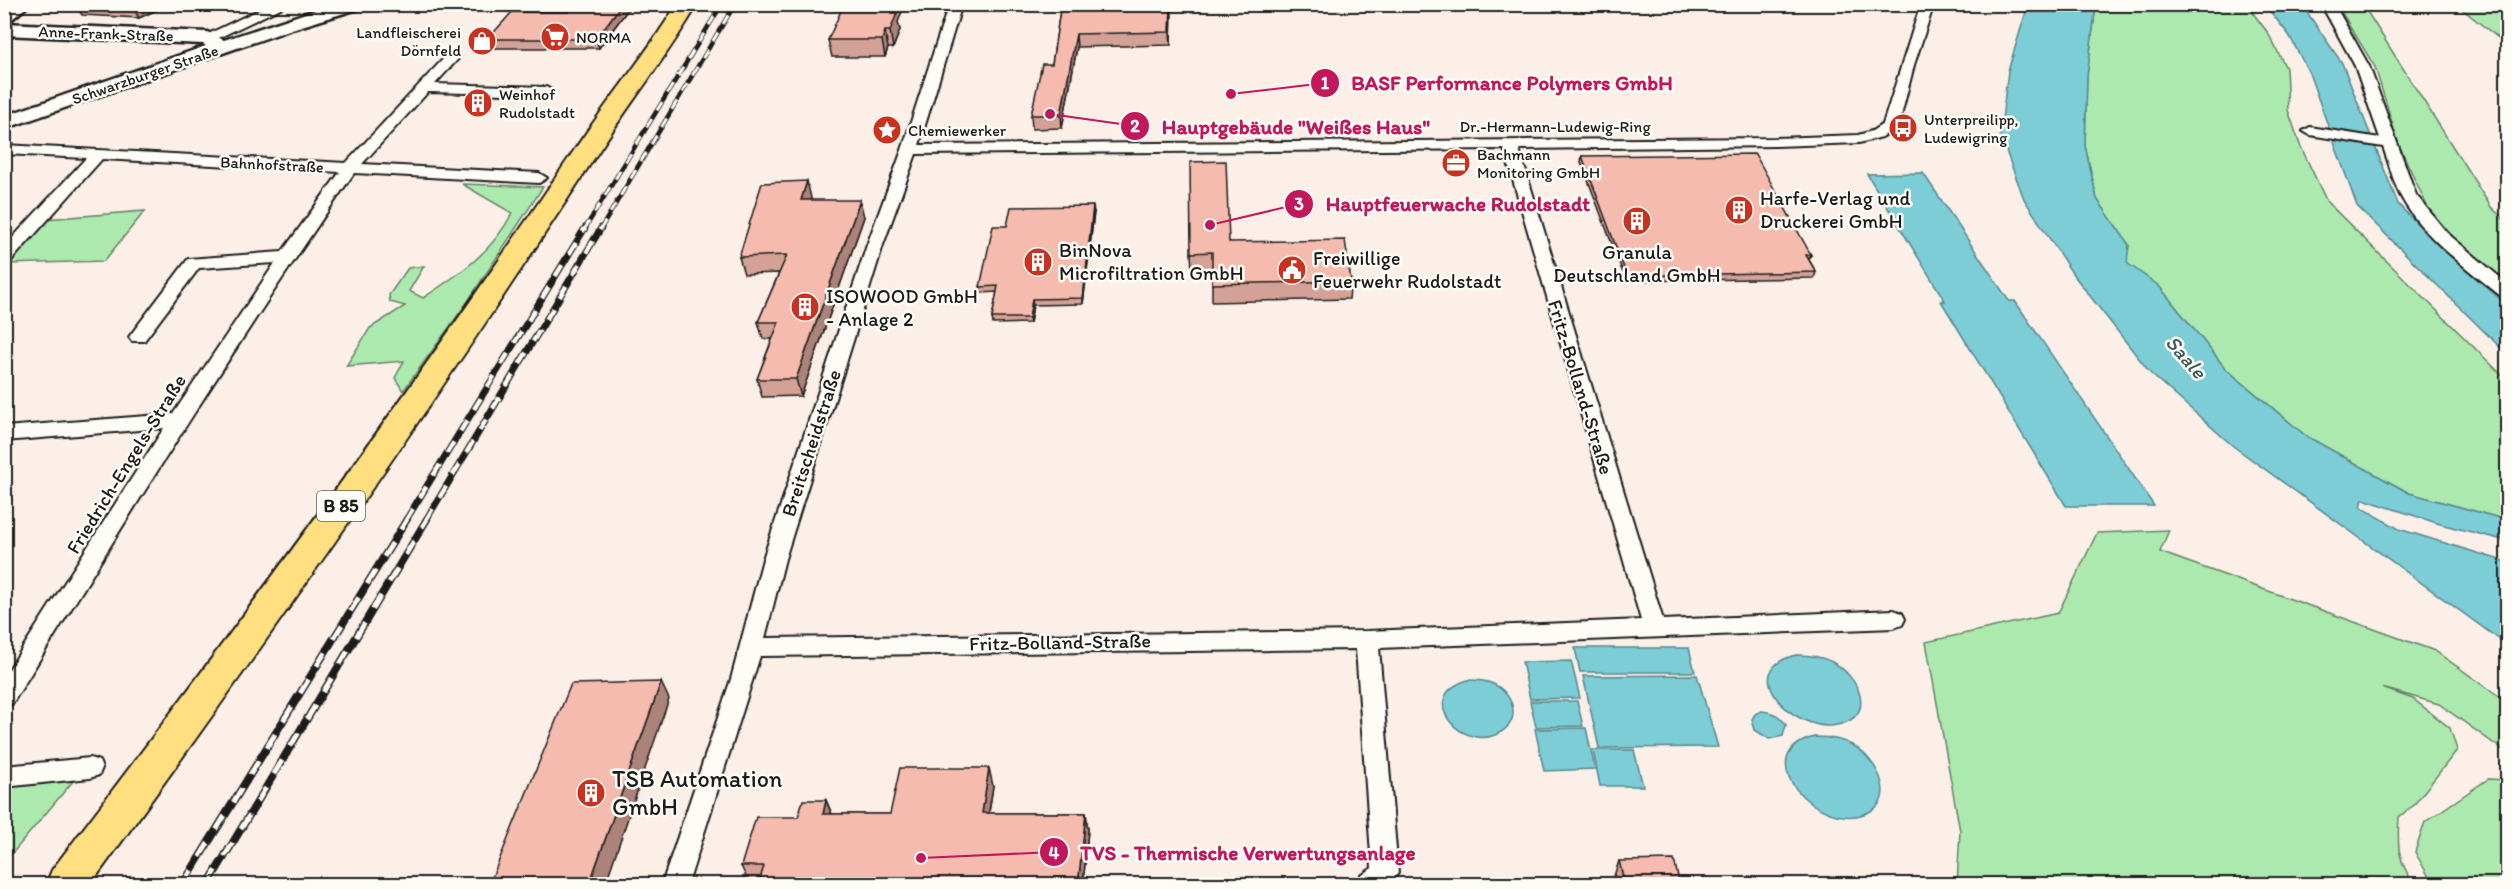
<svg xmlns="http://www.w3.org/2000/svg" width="2512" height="889" viewBox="0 0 2512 889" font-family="Itim,sans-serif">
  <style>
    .green { fill: #ace9af; stroke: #648266; stroke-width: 1.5 }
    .water { fill: #7ccdd6; stroke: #56868c; stroke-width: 1.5 }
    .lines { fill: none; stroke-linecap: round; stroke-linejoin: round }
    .street-casing { stroke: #1c1c1c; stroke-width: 4 }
    .secondary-casing { stroke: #1c1c1c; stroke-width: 5 }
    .primary-casing { stroke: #1c1c1c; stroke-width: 4 }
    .street { fill: #fdfcf7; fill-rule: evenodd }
    .secondary { fill: #fdfcf7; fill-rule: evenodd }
    .primary { fill: #ffdf80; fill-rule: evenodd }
    .rail-far2-casing { stroke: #1c1c1c; stroke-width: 4.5 }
    .rail-far1-casing { stroke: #1c1c1c; stroke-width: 7 }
    .rail-casing { stroke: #1c1c1c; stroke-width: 8 }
    .rail-far2 { stroke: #fdfcf7; stroke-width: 3; stroke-dasharray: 10; stroke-linecap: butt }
    .rail-far1 { stroke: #fdfcf7; stroke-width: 4.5; stroke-dasharray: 13; stroke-linecap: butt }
    .rail { stroke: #fdfcf7; stroke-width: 5; stroke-dasharray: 16; stroke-linecap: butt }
    .wall { fill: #d3a196; stroke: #1c1c1c; stroke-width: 1.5 }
    .shaded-wall { fill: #ac837a; stroke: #1c1c1c; stroke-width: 1.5 }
    .building { fill: #f5bbae; stroke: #1c1c1c; stroke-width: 1.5 }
    .labels { text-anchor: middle; stroke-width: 5; stroke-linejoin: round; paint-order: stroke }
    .far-poi-label { font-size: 16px; fill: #1c1c1c; stroke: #fdfcf7; text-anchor: start }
    .far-street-label { font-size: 16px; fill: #1c1c1c; stroke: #fdfcf7 }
    .shield { fill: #fdfcf7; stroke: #605f5e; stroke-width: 1.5 }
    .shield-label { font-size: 18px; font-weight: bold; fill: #1c1c1c }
    .poi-label { font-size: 20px; fill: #1c1c1c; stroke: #fdfcf7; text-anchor: start }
    .street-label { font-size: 20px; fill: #1c1c1c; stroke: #fdfcf7 }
    .water-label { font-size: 21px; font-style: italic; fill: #3e5a5d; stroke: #fdfcf7 }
    .near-poi-label { font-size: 24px; fill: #1c1c1c; stroke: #fdfcf7; text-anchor: start }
    .leader { fill: none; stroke: #c2185b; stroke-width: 2 }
    .callout-dot { fill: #c2185b; stroke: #fdfcf7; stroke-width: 2 }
    .mark-label { font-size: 18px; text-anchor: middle; font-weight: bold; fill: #fff }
    .callout-label { font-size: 21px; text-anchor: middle; font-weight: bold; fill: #c2185b; stroke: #fdfcf7; stroke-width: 5; stroke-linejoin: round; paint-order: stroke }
  </style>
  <rect width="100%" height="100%" fill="#fbefe8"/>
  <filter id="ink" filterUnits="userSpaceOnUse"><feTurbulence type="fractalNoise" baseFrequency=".0167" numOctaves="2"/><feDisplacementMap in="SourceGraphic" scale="12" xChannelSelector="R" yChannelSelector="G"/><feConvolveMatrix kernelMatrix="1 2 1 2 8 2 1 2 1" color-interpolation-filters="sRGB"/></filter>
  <g filter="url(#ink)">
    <!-- green -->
    <g class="green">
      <polygon points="2096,5 2247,5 2268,33 2286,68 2288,110 2300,145 2327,202 2507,380 2507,520 2409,493 2306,436 2226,369 2159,286 2126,263 2129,245 2097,199 2085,146 2087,76"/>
      <polygon points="2337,5 2362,5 2366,10 2491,207 2507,222 2507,283 2462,247 2428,208 2399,145 2375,67"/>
      <polygon points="2457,5 2507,5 2507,45"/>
      <path d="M462 184 543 187 466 304 403 391 395 378 404 361 346 366 370 328 405 306 390 302 389 295 408 268 424 266 409 291 423 298C458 275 493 252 512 213Z"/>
      <polygon points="145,211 104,261 8,264 46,219"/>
      <path d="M2169 530 2160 552 2435 651 2507 702V753L2439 704 2382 688 2413 699 2450 728 2457 750 2413 806 2399 817C2397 846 2398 861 2414 884H1957L1960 831 1926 642 2058 613 2097 533Z"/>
      <polygon points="79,774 5,862 4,784"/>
      <polygon points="2488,779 2507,780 2507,884 2433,884 2415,852 2425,822"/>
    </g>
    <!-- water -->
    <g class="water">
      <polygon points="2028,5 2096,5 2087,76 2085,146 2097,199 2129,245 2127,263 2159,286 2226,369 2306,436 2409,493 2507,520 2507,541 2440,524 2363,499 2361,507 2399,529 2507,562 2507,645 2233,446 2151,374 2072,273 2024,199 2000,135 2008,71"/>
      <polygon points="2265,5 2302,5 2342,63 2398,204 2440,247 2507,305 2507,354 2357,206 2309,73 2289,35"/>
      <polygon points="1923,173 2009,301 2015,301 2154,506 2066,506 1941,301 1945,301 1867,174"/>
      <polygon points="1575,648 1689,648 1695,672 1580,672"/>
      <path d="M1796 655C1809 655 1821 656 1832 662 1859 676 1878 717 1837 725 1794 734 1734 670 1796 655Z"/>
      <polygon points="1571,661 1580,698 1530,699 1522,662"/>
      <polygon points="1697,675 1718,747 1599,748 1583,676"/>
      <path d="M1468 680C1476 680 1484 680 1491 683 1512 691 1523 719 1501 732 1464 755 1412 697 1468 680Z"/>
      <polygon points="1530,701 1577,701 1583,726 1536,727"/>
      <path d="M1761 711C1773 712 1780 715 1786 725L1783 736 1769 739 1755 730 1752 719 1755 714Z"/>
      <polygon points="1586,728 1595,769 1544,771 1535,729"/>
      <path d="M1814 737C1828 737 1842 739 1854 746 1876 759 1901 802 1864 814 1815 831 1748 755 1814 737Z"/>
      <polygon points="1593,750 1634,750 1643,786 1600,786"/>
    </g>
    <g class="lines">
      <!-- street casing -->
      <g class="street-casing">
        <g id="street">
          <polygon points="271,4 289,4 212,41 207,42 200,38"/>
          <path d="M949 4H962L919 145 1776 138 1858 135 1872 131 1883 124 1921 4H1934L1914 65 1900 120 1893 130 1882 137 1859 143 1776 146 1519 149 1663 620 1894 610 1902 613 1905 619 1902 625 1894 628 1379 648 1398 873 1390 884H1357L1361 876 1372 868 1356 649 760 656 688 884H662L731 679 763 559 867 245 902 150ZM1504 149 1641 620 1367 631 765 638 785 559 883 245 916 154Z"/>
          <path d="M2321 4H2334L2369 66 2416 195 2447 233 2508 284V298L2502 297C2466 267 2422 237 2400 195 2393 181 2389 163 2383 147L2310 135 2303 131 2310 127 2380 138 2355 66Z"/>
          <path d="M451 55 458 59 435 84 546 87 553 91 546 95 428 92 362 164 539 173 547 178 539 183 354 173C234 345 123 525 12 704L4 706V677L164 428 4 441V427L173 414 275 263 199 268 144 341H132L129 337 132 333 188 259 282 252 340 172 102 159 10 262 4 263V247L86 158 4 154V145L346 163 446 56Z"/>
          <polygon points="90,758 99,761 102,768 99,775 90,778 4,787 4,766"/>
        </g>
      </g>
      <!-- secondary casing -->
      <g class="secondary-casing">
        <g id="secondary">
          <polygon points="8,4 30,4 11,20 4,22 4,7"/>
          <polygon points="333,4 363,4 361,8 292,29 4,129 4,116 206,46 203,44 4,35 4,23 207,32 224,40"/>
        </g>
      </g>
      <!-- primary casing -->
      <g class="primary-casing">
        <path id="primary" d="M677 4H698C666 58 627 107 593 160 433 406 263 647 91 884H46L52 870C232 634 409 395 575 149 608 100 646 55 677 4Z"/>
      </g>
      <!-- street -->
      <use href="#street" class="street"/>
      <!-- secondary -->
      <use href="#secondary" class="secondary"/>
      <!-- primary -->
      <use href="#primary" class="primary"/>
      <!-- rail-far2 casing -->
      <g class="rail-far2-casing">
        <g id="rail-far2">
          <polyline points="584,230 722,4"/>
          <polyline points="600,230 735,4"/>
        </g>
      </g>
      <!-- rail-far1 casing -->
      <g class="rail-far1-casing">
        <g id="rail-far1">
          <polyline points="406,520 585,228"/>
          <polyline points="426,520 601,228"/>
        </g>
      </g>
      <!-- rail casing -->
      <g class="rail-casing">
        <g id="rail">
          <polyline points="183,884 407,519"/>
          <polyline points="208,884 427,519"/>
        </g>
      </g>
      <!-- rail-far2 -->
      <use href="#rail-far2" class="rail-far2"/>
      <!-- rail-far1 -->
      <use href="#rail-far1" class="rail-far1"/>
      <!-- rail -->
      <use href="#rail" class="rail"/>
    </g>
    <!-- wall -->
    <g class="wall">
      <polygon points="75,4 170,4 139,18 82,15"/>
      <polygon points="575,4 632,4 599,48 492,48 488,39 568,12"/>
      <polygon points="1061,4 1172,4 1171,45 1077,47 1062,128 1032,129 1031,115 1052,64"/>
      <polygon points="898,22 900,30 893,48 888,48 885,57 832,57 828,40"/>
      <polygon points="1582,156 1811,255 1809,260 1816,272 1814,278 1626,281 1581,162"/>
      <polygon points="811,198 810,200 864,217 801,396 762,397 757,379 772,339 763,339 758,322 779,273 744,274 739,257"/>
      <polygon points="1094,212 1083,304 1033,305 1030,323 993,324 992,318 997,292 981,293 980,287 1007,226"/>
      <polygon points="1229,242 1351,281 1349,299 1212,302 1212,270 1192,271 1191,253"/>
      <polygon points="993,786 989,813 1086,813 1088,830 1083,885 758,885 759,883 749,883 741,866 798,817 826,800 832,814 890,814"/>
      <polygon points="1619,861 1680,885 1614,885 1613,879"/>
    </g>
    <!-- shaded-wall -->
    <g class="shaded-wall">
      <polygon points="131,4 170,4 139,18"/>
      <polygon points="622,4 632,4 599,48 596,39"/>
      <polygon points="896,4 905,4 898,22 900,30 893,48 890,31 892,13"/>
      <polygon points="1171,4 1172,4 1171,45 1170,32"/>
      <polygon points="885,31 888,48 885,57 882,40"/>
      <polygon points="1076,34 1077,47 1062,128 1061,115"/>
      <polygon points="807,181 811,198 806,217 801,200"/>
      <polygon points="860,200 864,217 801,396 796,379"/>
      <polygon points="1093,206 1094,212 1083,304 1083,298"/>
      <polygon points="1032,299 1033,305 1030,323 1029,318"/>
      <polygon points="661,682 669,699 605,885 589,885"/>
      <polygon points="989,768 993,786 986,830 982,813"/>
      <polygon points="826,800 833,818 823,814"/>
      <polygon points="1086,813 1088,830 1083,885 1078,885"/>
    </g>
    <!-- building -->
    <g class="building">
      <polygon points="575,4 622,4 596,39 488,39 512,12 568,12"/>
      <polygon points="844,4 896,4 892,13 897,13 890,31 885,31 882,40 828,40"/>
      <polygon points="1061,4 1171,4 1170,32 1076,34 1061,115 1031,115 1042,64 1052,64"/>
      <polygon points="1755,154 1811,255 1806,255 1816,272 1627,276 1582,156"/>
      <polygon points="1226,161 1229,242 1345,240 1351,281 1212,284 1212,252 1191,253 1190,162"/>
      <polygon points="807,181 801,200 860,200 796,379 757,379 779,322 758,322 787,255 739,257 762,183"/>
      <polygon points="1093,206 1083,298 1032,299 1029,318 992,318 998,286 980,287 993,226 1007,226 1011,207"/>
      <polygon points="661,682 589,885 489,885 571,684"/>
      <polygon points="900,768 989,768 982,813 1086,813 1078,885 758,885 764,866 741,866 756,817 798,817 803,800 826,800 823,814 890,814"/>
      <polygon points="1674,860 1680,885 1625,885 1619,861"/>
    </g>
  </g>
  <!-- icons -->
  <defs>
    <g id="supermarket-disc" transform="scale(1.5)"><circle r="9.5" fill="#c8321e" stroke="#fdfcf7"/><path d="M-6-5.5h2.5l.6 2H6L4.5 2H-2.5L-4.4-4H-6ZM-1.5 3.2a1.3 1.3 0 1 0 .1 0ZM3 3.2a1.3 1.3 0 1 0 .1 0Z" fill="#fff"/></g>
    <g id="shop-disc" transform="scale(1.5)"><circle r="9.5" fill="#c8321e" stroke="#fdfcf7"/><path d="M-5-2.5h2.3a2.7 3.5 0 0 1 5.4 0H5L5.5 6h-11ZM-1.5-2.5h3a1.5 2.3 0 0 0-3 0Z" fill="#fff"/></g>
    <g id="building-disc" transform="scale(1.5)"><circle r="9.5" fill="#c8321e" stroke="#fdfcf7"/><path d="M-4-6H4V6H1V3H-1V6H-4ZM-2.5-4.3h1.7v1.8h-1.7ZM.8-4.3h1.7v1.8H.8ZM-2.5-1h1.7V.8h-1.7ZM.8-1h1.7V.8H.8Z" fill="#fff"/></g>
    <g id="bus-disc" transform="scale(1.5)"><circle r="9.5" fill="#c8321e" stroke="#fdfcf7"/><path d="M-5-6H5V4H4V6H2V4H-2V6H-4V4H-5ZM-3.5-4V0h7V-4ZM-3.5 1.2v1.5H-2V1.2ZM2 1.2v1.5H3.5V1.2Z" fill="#fff"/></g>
    <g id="sight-disc" transform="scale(1.5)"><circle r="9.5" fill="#c8321e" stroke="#fdfcf7"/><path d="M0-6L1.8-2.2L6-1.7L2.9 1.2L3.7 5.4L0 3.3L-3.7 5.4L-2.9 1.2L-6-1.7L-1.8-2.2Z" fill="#fff"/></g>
    <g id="office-disc" transform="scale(1.5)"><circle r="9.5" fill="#c8321e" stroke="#fdfcf7"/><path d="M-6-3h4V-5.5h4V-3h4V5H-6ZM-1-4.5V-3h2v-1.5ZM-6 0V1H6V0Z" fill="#fff"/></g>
    <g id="civic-disc" transform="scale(1.5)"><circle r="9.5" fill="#c8321e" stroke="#fdfcf7"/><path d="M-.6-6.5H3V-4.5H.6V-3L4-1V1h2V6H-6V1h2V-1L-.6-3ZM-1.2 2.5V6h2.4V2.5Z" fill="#fff"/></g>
  </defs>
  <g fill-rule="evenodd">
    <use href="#supermarket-disc" x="555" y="37"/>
    <use href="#shop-disc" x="482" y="41"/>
    <use href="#building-disc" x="478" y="103"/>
    <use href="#bus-disc" x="1903" y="128"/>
    <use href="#sight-disc" x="887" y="130"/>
    <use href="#office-disc" x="1456" y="163"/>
    <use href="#building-disc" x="1739" y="210"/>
    <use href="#building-disc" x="1637" y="221"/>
    <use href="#building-disc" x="1038" y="262"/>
    <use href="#civic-disc" x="1292" y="270"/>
    <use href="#building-disc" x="805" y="307"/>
    <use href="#building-disc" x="591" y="793"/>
  </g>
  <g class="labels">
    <!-- far-poi labels -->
    <g class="far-poi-label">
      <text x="461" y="38" text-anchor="end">Landfleischerei<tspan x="461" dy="18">Dörnfeld</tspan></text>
      <text x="576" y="43">NORMA</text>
      <text x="499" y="100">Weinhof<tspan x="499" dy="18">Rudolstadt</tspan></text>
      <text x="1924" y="125">Unterpreilipp,<tspan x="1924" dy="18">Ludewigring</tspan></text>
      <text x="908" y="136">Chemiewerker</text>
      <text x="1477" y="160">Bachmann<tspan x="1477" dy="18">Monitoring GmbH</tspan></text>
    </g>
    <!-- far-street labels -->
    <g class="far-street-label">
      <text transform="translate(106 33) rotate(2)" y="6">Anne-Frank-Straße</text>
      <text transform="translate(145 74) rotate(-19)" y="6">Schwarzburger Straße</text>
      <text x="1555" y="132">Dr.-Hermann-Ludewig-Ring</text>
      <text transform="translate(272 164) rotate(3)" y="6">Bahnhofstraße</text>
    </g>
    <!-- shield labels -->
    <rect class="shield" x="317" y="491" width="48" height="30" rx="4.5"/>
    <g class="shield-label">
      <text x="341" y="512">B 85</text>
    </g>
    <!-- poi labels -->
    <g class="poi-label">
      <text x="1760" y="205">Harfe-Verlag und<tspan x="1760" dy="23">Druckerei GmbH</tspan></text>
      <text x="1059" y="257">BinNova<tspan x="1059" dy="23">Microfiltration GmbH</tspan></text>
      <text x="1637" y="259" text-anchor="middle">Granula<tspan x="1637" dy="23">Deutschland GmbH</tspan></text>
      <text x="1313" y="265">Freiwillige<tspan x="1313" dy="23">Feuerwehr Rudolstadt</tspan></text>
      <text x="826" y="303">ISOWOOD GmbH<tspan x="826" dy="23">- Anlage 2</tspan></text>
    </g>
    <!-- street labels -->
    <g class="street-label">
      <text transform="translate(1581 387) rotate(73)" y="7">Fritz-Bolland-Straße</text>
      <text transform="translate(811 443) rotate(-72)" y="7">Breitscheidstraße</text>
      <text transform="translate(126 464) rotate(-58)" y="7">Friedrich-Engels-Straße</text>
      <text transform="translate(1060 642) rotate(-1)" y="7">Fritz-Bolland-Straße</text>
    </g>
    <!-- water labels -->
    <g class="water-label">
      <text transform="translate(2186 357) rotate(49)" y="7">Saale</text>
    </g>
    <!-- near-poi labels -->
    <g class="near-poi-label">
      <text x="612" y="787">TSB Automation<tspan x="612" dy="28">GmbH</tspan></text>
    </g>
  </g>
  <!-- callouts -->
  <path class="leader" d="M1231 94L1325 83M1050 114L1135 126M1210 225L1299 204M921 858L1054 852"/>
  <g class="callout-dot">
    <circle cx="1231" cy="94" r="6"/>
    <circle cx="1050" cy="114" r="6"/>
    <circle cx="1210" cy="225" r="6"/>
    <circle cx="921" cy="858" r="6"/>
    <circle cx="1325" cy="83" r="15"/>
    <circle cx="1135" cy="126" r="15"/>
    <circle cx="1299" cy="204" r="15"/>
    <circle cx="1054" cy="852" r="15"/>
  </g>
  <g class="mark-label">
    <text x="1325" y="89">1</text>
    <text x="1135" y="132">2</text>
    <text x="1299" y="210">3</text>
    <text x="1054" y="859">4</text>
  </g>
  <g class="callout-label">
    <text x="1512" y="90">BASF Performance Polymers GmbH</text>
    <text x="1296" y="134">Hauptgebäude "Weißes Haus"</text>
    <text x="1458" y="211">Hauptfeuerwache Rudolstadt</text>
    <text x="1248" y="860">TVS - Thermische Verwertungsanlage</text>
  </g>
  <!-- margin -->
  <rect width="2512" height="889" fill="none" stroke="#fdfcf7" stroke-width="24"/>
  <rect x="12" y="12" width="2488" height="865" fill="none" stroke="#1c1c1c" stroke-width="2" filter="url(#ink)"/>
</svg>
